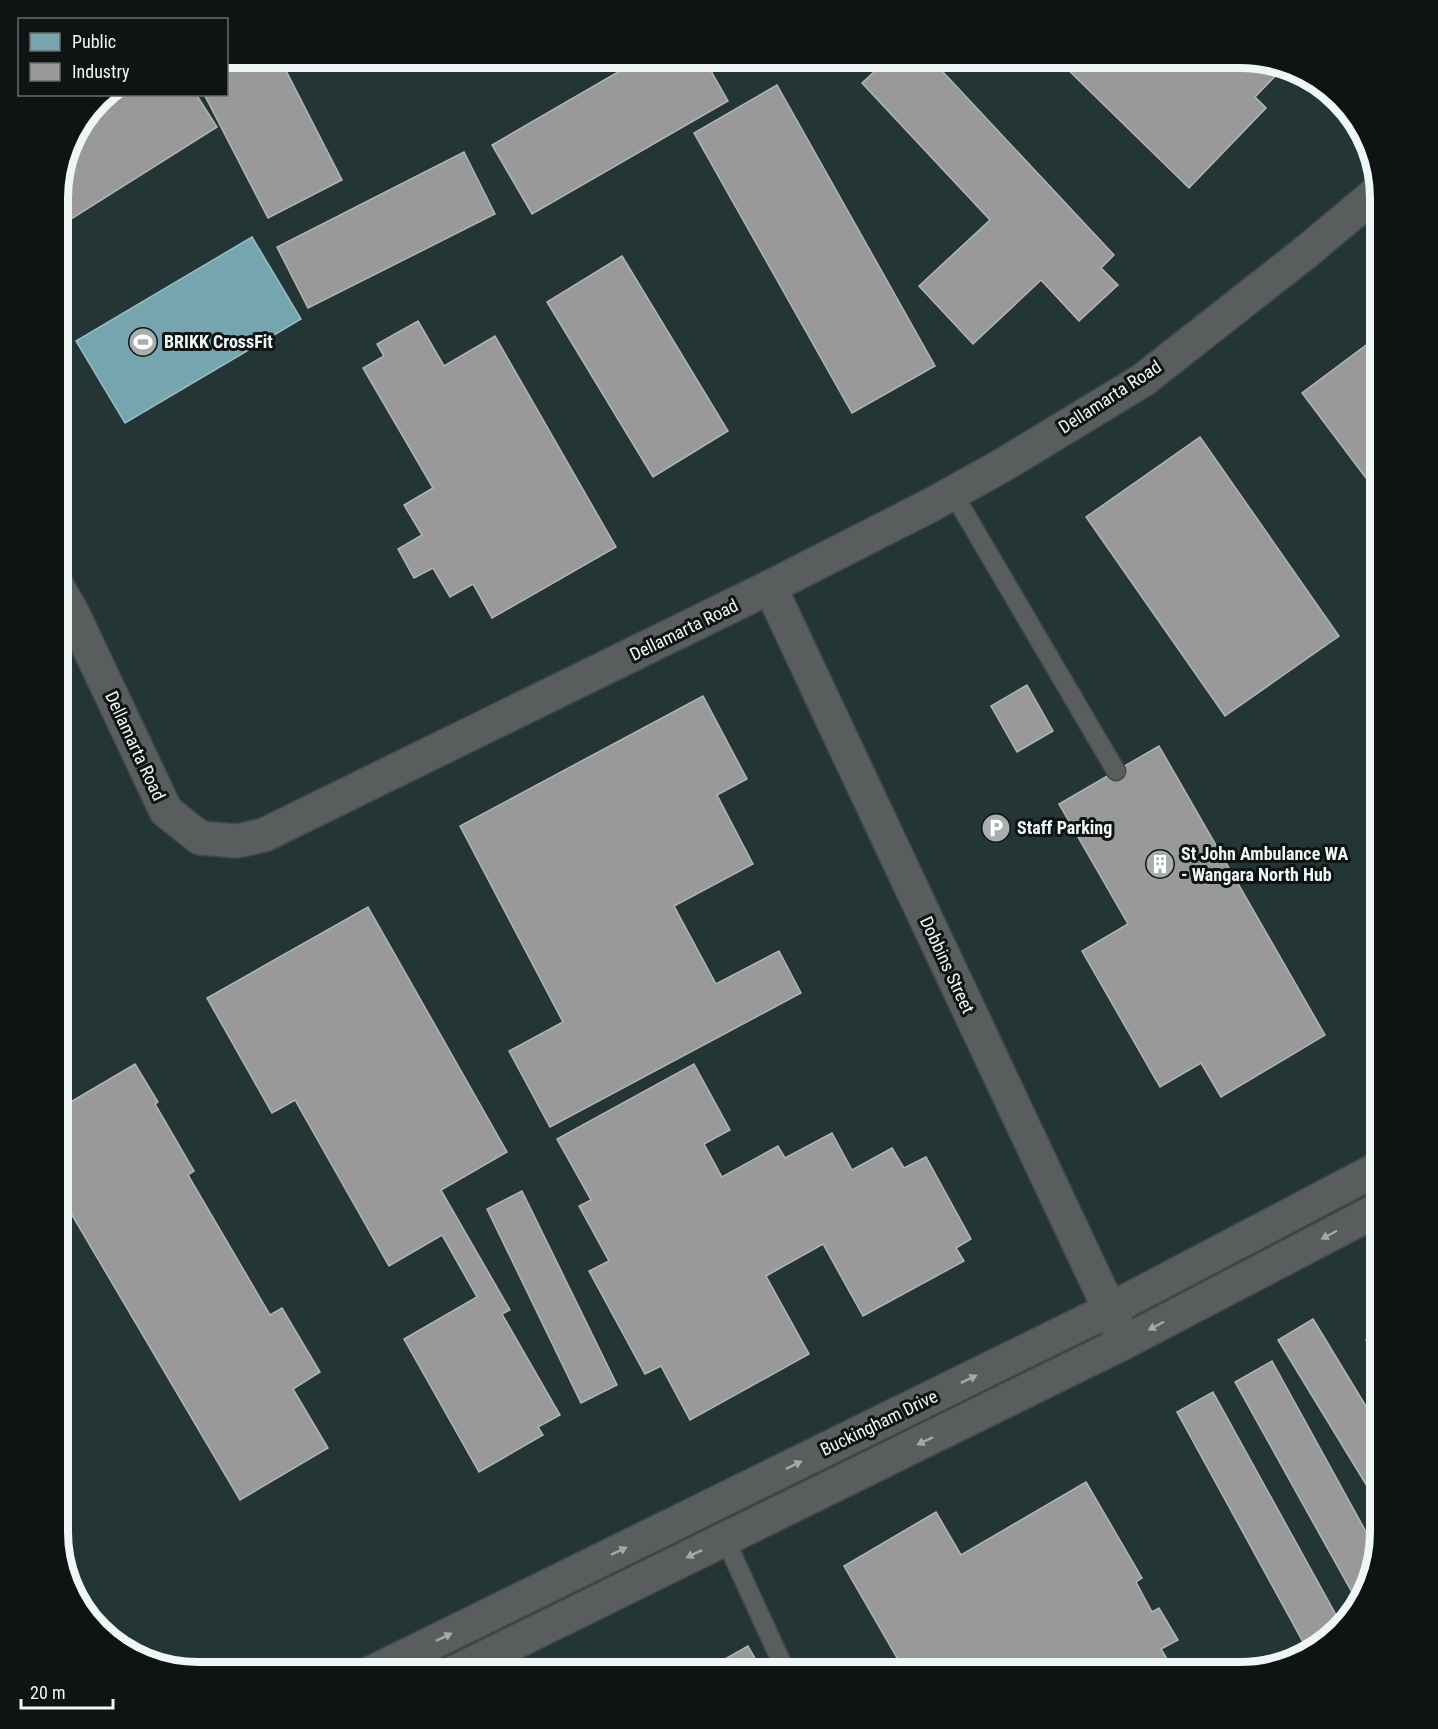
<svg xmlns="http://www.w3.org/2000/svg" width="1438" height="1729" viewBox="0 0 1438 1729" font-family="'Roboto Condensed',sans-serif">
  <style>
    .built { fill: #243536 }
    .public { fill: #76a5af; stroke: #9abdc4; stroke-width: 1.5 }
    .industry { fill: #999; stroke: #b3b5b5; stroke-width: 1.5 }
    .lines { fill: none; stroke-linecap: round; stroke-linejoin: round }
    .service-casing { stroke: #424848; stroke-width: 21 }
    .minor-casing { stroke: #424848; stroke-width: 36 }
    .tertiary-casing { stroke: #424848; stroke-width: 36 }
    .service { stroke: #595d5d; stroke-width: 18 }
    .minor { stroke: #595d5d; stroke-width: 33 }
    .tertiary { stroke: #595d5d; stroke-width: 33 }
    .oneway { fill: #a4aaaa }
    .labels { text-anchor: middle; stroke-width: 6; stroke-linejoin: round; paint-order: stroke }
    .poi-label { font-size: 18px; font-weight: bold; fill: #eff6f6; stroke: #0e1313; text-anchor: start }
    .street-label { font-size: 18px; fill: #eff6f6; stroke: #0e1313 }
    .rim { fill: none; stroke: #eff6f6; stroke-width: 8 }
  </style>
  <rect width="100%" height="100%" fill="#242929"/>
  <!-- built -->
  <polygon class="built" points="227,57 1249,57 1310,76 1357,119 1381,197 1381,1532 1362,1601 1319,1648 1241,1672 197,1672 128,1653 81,1610 57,1532 57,188 103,95 226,94"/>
  <!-- public -->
  <polygon class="public" points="252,237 301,319 125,423 76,341"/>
  <!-- industry -->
  <g class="industry">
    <polygon points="226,57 279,57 342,180 268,218 204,94 226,94"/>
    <polygon points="644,57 703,57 728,101 532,214 492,145"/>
    <polygon points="890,57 929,57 1114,255 1101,268 1118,285 1079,321 1041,280 973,344 919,286 990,220 862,83"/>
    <polygon points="1055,57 1249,57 1283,68 1255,97 1266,108 1189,188"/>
    <polygon points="777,85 935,366 852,413 694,133"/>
    <polygon points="103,94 196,94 217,127 57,228 57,188 71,136"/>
    <polygon points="464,152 495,214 308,308 277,247"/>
    <polygon points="622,256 728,431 653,477 547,302"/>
    <polygon points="418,321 444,366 495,336 616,547 492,618 473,584 450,597 433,568 414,578 398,549 422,535 404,505 433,488 363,368 384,356 377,344"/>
    <polygon points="1381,334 1381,498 1302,393"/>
    <polygon points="1200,437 1339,636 1225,716 1086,517"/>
    <polygon points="1027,685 1053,731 1017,752 991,706"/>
    <polygon points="703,696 747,779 717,795 753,864 674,906 716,984 779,951 801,993 550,1127 509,1051 563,1022 460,826"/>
    <polygon points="1159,746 1325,1035 1221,1097 1201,1063 1160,1087 1082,951 1128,924 1059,804"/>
    <polygon points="1381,763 1381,785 1371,769"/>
    <polygon points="368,907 507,1152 441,1190 510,1310 502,1314 560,1415 538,1427 543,1435 479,1472 404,1339 477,1297 442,1235 389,1266 295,1100 272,1113 207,998"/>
    <polygon points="135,1064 158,1102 155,1104 194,1171 188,1175 270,1315 282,1308 320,1372 293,1389 328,1448 240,1500 62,1198 57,1201 57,1110"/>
    <polygon points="694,1064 730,1130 704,1144 722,1177 778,1146 785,1158 832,1133 852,1170 892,1148 904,1168 926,1157 971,1239 956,1248 964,1261 863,1316 823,1244 766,1276 809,1354 690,1420 661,1366 645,1374 589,1271 609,1261 579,1206 591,1200 557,1139"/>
    <polygon points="522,1191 617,1385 581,1403 487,1209"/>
    <polygon points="1313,1319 1381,1431 1381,1509 1278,1340"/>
    <polygon points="1381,1331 1381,1366 1366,1340"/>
    <polygon points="1272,1361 1376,1550 1362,1601 1359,1605 1235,1382"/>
    <polygon points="1213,1392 1341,1624 1319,1648 1308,1651 1177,1412"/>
    <polygon points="1086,1482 1142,1578 1136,1582 1152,1612 1159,1608 1178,1640 1161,1649 1175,1672 921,1672 916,1663 904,1670 844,1566 936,1512 961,1555"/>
    <polygon points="748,1646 763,1672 702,1672"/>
  </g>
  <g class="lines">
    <!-- service casing -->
    <g class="service-casing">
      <g id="service">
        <polyline points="953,493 1116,771"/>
        <polyline points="725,1539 786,1672"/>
      </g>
    </g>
    <!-- minor casing -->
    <g class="minor-casing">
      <g id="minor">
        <polyline points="57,586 73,614 166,811 200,838 237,841 264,835 770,587 931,505 1003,465 1143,380 1306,252 1379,191"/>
        <polyline points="770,587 1125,1342"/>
      </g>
    </g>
    <!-- tertiary casing -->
    <g class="tertiary-casing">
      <g id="tertiary">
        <polyline points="373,1672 1109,1310 1381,1167"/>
        <polyline points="455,1672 1125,1342 1381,1208"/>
      </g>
    </g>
    <!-- service -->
    <use href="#service" class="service"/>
    <!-- minor -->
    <use href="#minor" class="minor"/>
    <!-- tertiary -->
    <use href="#tertiary" class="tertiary"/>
  </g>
  <!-- one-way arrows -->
  <defs><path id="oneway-solid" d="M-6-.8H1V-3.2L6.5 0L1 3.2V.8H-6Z" transform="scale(1.5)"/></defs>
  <g class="oneway">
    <use href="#oneway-solid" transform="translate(1329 1235) rotate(152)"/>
    <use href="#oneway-solid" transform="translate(1156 1326) rotate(152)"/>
    <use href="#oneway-solid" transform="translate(969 1379) rotate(-26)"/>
    <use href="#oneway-solid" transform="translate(925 1441) rotate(154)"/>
    <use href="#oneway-solid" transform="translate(794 1465) rotate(-26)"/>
    <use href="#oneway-solid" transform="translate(619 1551) rotate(-26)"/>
    <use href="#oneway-solid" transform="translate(694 1554) rotate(154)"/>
    <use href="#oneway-solid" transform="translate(444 1637) rotate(-26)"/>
  </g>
  <!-- icons -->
  <defs>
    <g id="stadium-disc" transform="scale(1.5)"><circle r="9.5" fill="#a8aeae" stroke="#0e1313"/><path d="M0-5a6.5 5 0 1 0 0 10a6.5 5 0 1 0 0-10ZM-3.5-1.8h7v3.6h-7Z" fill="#fff"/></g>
    <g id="parking-disc" transform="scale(1.5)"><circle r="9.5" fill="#a8aeae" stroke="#0e1313"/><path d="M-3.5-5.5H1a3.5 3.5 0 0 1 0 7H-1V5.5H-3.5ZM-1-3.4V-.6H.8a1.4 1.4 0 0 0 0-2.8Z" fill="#fff"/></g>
    <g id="building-disc" transform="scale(1.5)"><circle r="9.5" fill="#a8aeae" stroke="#0e1313"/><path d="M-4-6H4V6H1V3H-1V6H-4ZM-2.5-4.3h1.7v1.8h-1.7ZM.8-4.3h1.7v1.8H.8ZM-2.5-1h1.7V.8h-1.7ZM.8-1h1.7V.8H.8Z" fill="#fff"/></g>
  </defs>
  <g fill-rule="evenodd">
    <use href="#stadium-disc" x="143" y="342"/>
    <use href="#parking-disc" x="996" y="828"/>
    <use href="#building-disc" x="1160" y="864"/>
  </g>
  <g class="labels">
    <!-- poi labels -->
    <g class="poi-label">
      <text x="164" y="348">BRIKK CrossFit</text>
      <text x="1017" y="834">Staff Parking</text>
      <text x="1181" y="860">St John Ambulance WA<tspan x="1181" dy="21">- Wangara North Hub</tspan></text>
    </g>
    <!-- street labels -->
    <g class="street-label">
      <text transform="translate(1110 397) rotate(-33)" y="6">Dellamarta Road</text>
      <text transform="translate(684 630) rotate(-26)" y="6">Dellamarta Road</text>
      <text transform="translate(135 746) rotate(65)" y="6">Dellamarta Road</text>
      <text transform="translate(947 965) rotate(65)" y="6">Dobbins Street</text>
      <text transform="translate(879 1423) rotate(-26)" y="6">Buckingham Drive</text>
    </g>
  </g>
  <!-- crop -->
  <path d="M0 0H1438V1729H0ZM198 68H1240A130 130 0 0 1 1370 198V1532A130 130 0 0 1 1240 1662H198A130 130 0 0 1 68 1532V198A130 130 0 0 1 198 68Z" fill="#0e1313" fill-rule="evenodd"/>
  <path class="rim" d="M198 68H1240A130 130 0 0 1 1370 198V1532A130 130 0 0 1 1240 1662H198A130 130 0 0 1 68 1532V198A130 130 0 0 1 198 68Z"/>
  <!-- legend -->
  <rect x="18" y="18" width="210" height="78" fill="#0e1313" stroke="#686e6e" stroke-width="1.5"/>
  <rect x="30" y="33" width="30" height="18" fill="#76a5af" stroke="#686e6e" stroke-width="1.5"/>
  <text x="72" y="48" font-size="18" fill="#eff6f6">Public</text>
  <rect x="30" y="63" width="30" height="18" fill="#999999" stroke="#686e6e" stroke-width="1.5"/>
  <text x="72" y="78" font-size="18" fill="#eff6f6">Industry</text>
  <!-- scale -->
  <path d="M21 1699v9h92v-9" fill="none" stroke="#eff6f6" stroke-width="3"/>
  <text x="30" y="1699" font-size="18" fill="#eff6f6" stroke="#0e1313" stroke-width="4.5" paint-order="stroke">20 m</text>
</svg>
